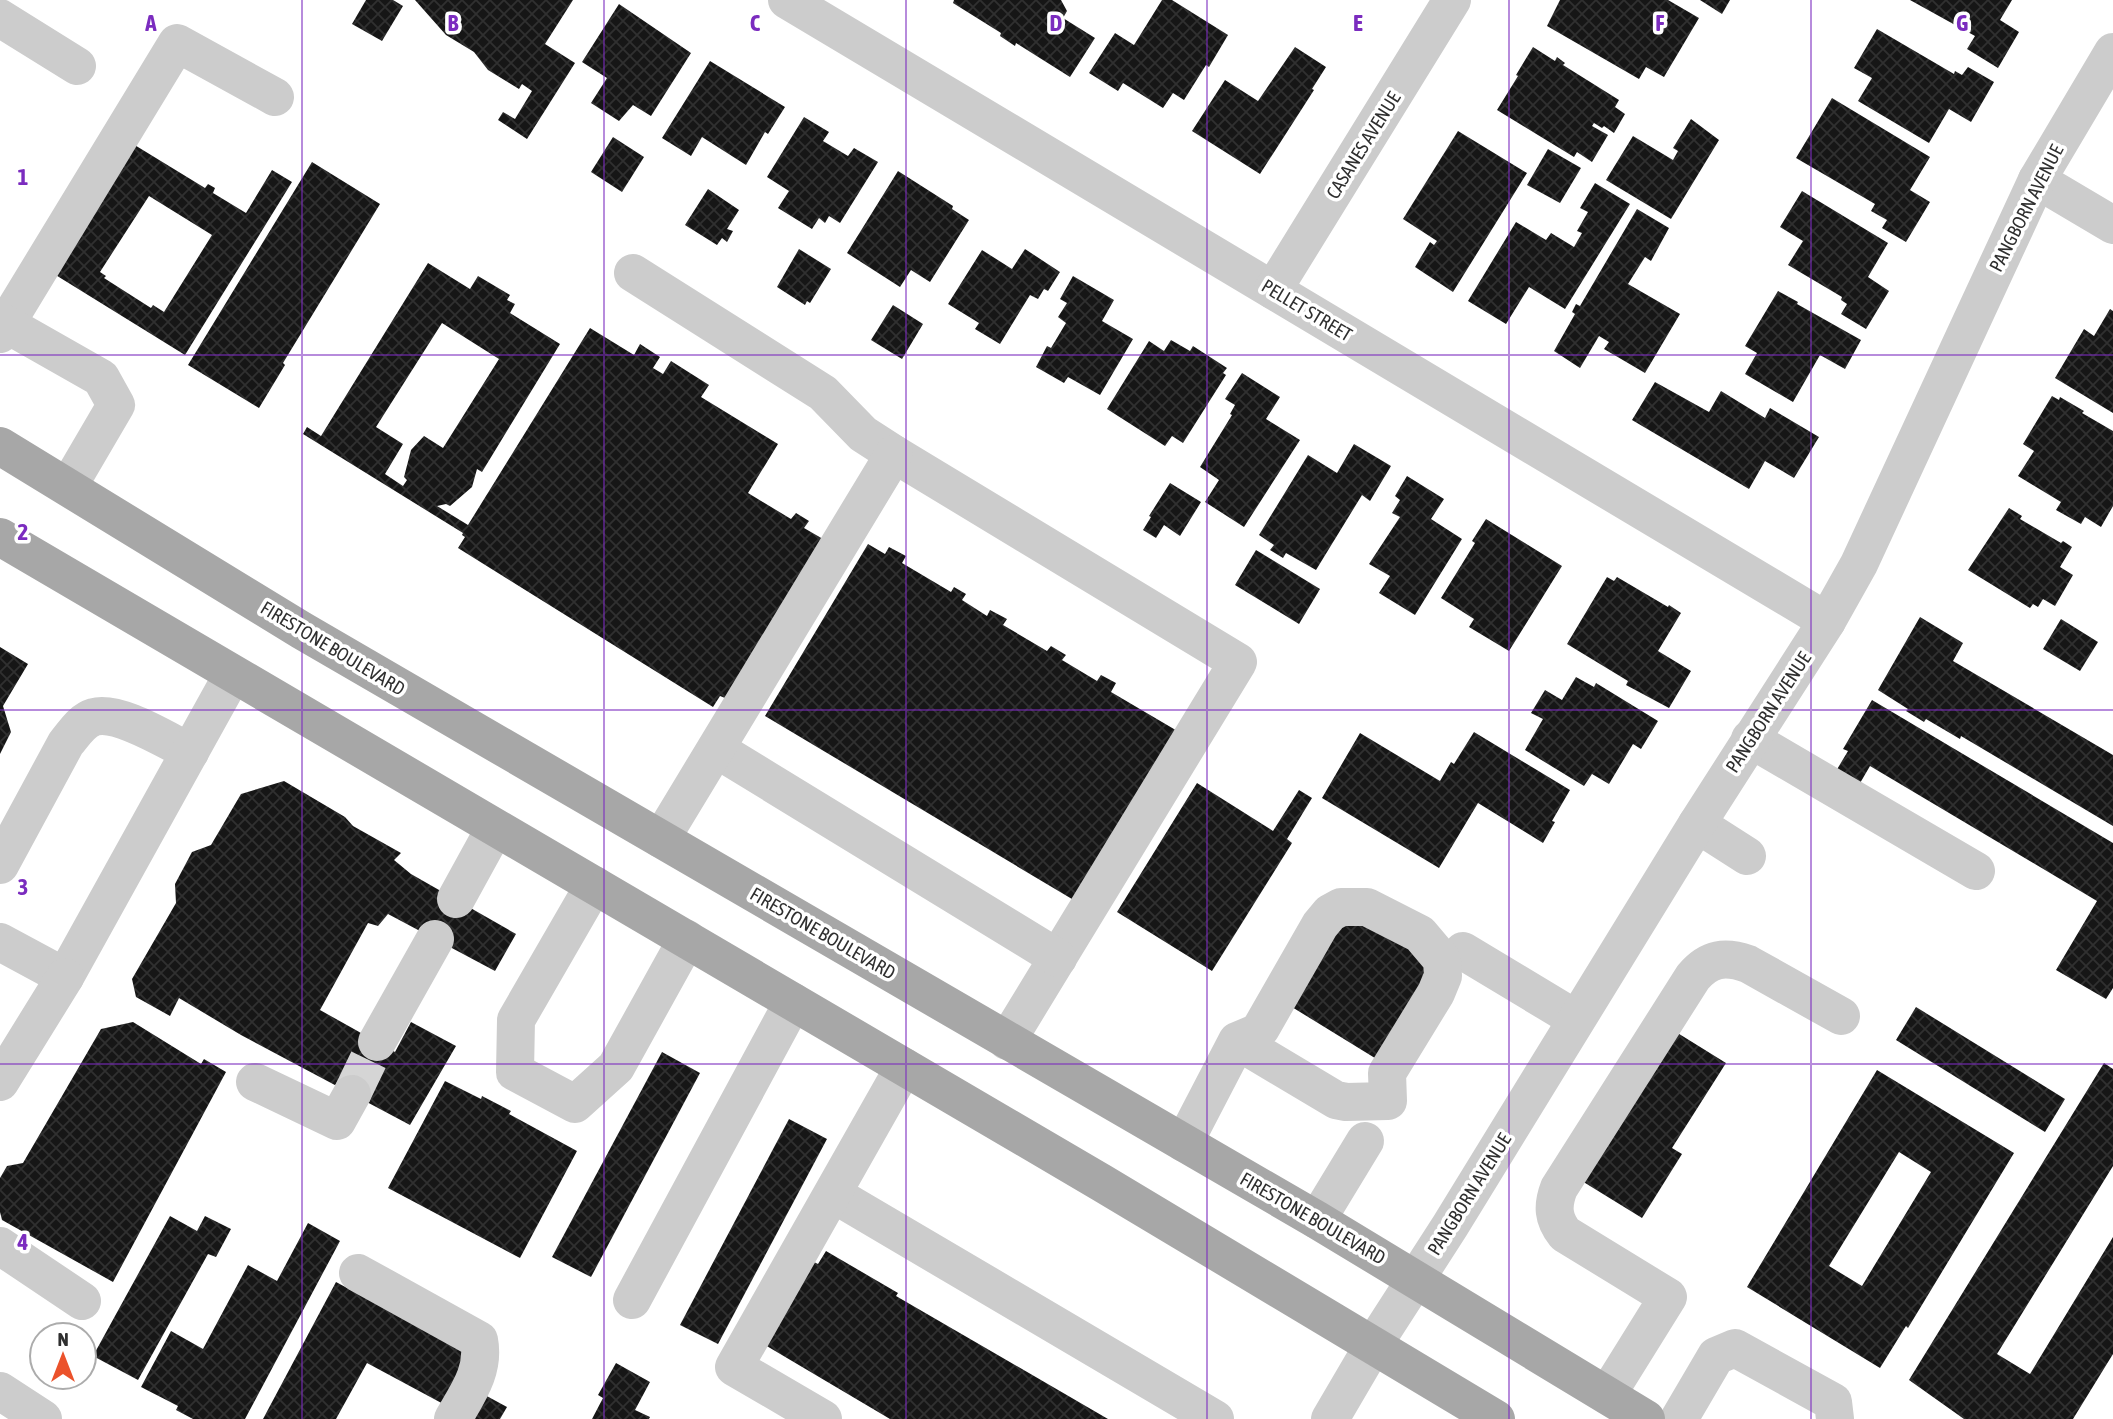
<svg xmlns="http://www.w3.org/2000/svg" width="2113" height="1419" viewBox="0 0 2113 1419" font-family="'Asap Condensed',sans-serif">
  <style>
    .building { fill: url(#building-cross-hatch); fill-rule: evenodd }
    .lines { fill: none; stroke-linecap: round; stroke-linejoin: round }
    .minor-tunnel { stroke: #d5d5d5; stroke-width: 38; stroke-dasharray: 38 19; stroke-linecap: butt }
    .minor { stroke: #ccc; stroke-width: 38 }
    .major { stroke: #a7a7a7; stroke-width: 38 }
    .grid { fill: none; stroke: #7b2cbf; stroke-width: 2; stroke-opacity: 0.55 }
    .labels { text-anchor: middle; stroke-width: 7; stroke-linejoin: round; paint-order: stroke }
    .street-label { font-size: 19px; fill: #2f2f2f; stroke: #fff }
    .grid-label { font-size: 23px; text-anchor: middle; font-weight: bold; fill: #7b2cbf; stroke: #fff; stroke-width: 7; stroke-linejoin: round; paint-order: stroke }
  </style>
  <defs>
    <pattern id="building-cross-hatch" width="8" height="8" patternUnits="userSpaceOnUse" patternTransform="scale(1.75)"><rect width="8" height="8" fill="#161616"/><path d="M0 0l8 8M0 8l8-8" fill="none" stroke="#303030"/></pattern>
  </defs>
  <rect width="100%" height="100%" fill="#fff"/>
  <!-- building -->
  <g class="building">
    <polygon points="366,0 393,0 403,6 382,41 352,24"/>
    <polygon points="415,0 573,0 545,44 575,63 527,139 498,120 503,112 515,119 532,91 522,84 519,89 488,70 474,52 446,35"/>
    <polygon points="954,0 1061,0 1067,11 1063,18 1095,38 1070,77 1016,43 1015,46 1000,36 1001,33 953,3"/>
    <polygon points="1162,0 1172,0 1228,35 1209,67 1206,65 1184,100 1173,93 1163,108 1123,83 1118,91 1089,73 1115,33 1134,45"/>
    <polygon points="1560,0 1668,0 1699,18 1664,77 1646,67 1639,79 1547,26"/>
    <polygon points="1700,0 1730,0 1722,14"/>
    <polygon points="1910,0 2012,0 2000,20 2019,32 1998,68 1967,49 1975,36"/>
    <polygon points="619,4 691,53 651,116 633,105 619,121 591,103 607,78 582,62"/>
    <polygon points="1877,29 1954,74 1955,71 1962,75 1968,67 1994,82 1971,122 1949,109 1929,143 1858,101 1872,78 1854,68"/>
    <polygon points="1295,47 1326,67 1312,89 1314,90 1260,174 1192,131 1225,80 1258,101"/>
    <polygon points="1533,47 1555,61 1557,57 1565,63 1563,65 1619,100 1615,107 1625,114 1614,133 1604,126 1602,128 1594,123 1592,126 1608,135 1592,162 1577,152 1574,157 1497,110 1518,76 1516,75"/>
    <polygon points="710,61 785,107 768,134 765,132 746,165 702,137 691,156 662,138"/>
    <polygon points="1832,98 1930,157 1910,190 1930,202 1906,242 1882,228 1887,220 1871,211 1875,204 1796,158"/>
    <polygon points="804,117 829,132 823,141 848,156 854,148 878,162 840,223 829,216 825,223 819,218 812,229 778,208 789,191 767,177"/>
    <polygon points="1691,119 1719,140 1671,219 1606,180 1633,136 1673,160 1678,151 1673,148"/>
    <polygon points="1458,131 1527,173 1453,292 1415,267 1430,242 1434,245 1437,241 1403,219"/>
    <polygon points="613,137 644,157 622,192 591,172"/>
    <path d="M133 144 205 188 208 184 215 188 213 193 246 213 272 170 292 182 185 355 54 274ZM149 196 212 235 164 312 153 305 151 308 104 278 106 276 100 272Z"/>
    <polygon points="1548,149 1581,168 1560,203 1527,185"/>
    <polygon points="312,162 380,204 283,363 285,365 259,408 188,365"/>
    <polygon points="898,171 953,206 952,209 969,220 930,282 911,270 900,287 847,253"/>
    <polygon points="1595,183 1630,204 1565,309 1529,287 1506,324 1468,301 1516,222 1546,240 1551,233 1574,247 1582,233 1577,231 1588,212 1580,208"/>
    <polygon points="708,189 739,210 727,229 733,231 727,242 722,238 717,245 685,225"/>
    <polygon points="1802,191 1888,243 1868,277 1889,291 1866,329 1841,314 1847,304 1841,300 1842,297 1788,265 1803,241 1780,227"/>
    <polygon points="1637,209 1669,228 1651,261 1645,257 1628,284 1680,314 1645,373 1604,349 1609,342 1599,336 1580,368 1554,351 1575,314 1572,312 1576,304 1580,306"/>
    <polygon points="799,249 831,269 810,303 807,301 805,305 777,287"/>
    <polygon points="1025,249 1060,272 1048,291 1044,289 1038,299 1030,295 1000,344 975,329 979,323 948,304 982,250 1012,269"/>
    <path d="M428 263 470 289 478 276 510 295 507 300 515 304 510 313 560 344 482 472 477 469 472 487 450 506 446 504 437 506 468 525 590 328 634 355 640 344 660 357 653 368 663 374 671 361 709 385 701 397 778 444 748 493 791 519 796 513 809 521 804 528 823 539 725 698 720 696 713 707 458 548 465 537 462 535 463 533 303 434 307 427 321 436ZM442 323 499 359 443 448 424 436 411 450 404 477 407 480 403 486 385 474 403 444 376 427Z"/>
    <polygon points="1073,276 1114,300 1102,321 1133,339 1100,395 1068,377 1064,383 1036,367 1047,346 1051,348 1066,323 1058,317 1067,303 1060,299"/>
    <polygon points="1778,291 1798,302 1797,304 1861,340 1845,369 1820,355 1793,402 1745,374 1757,353 1745,346"/>
    <polygon points="893,305 923,324 902,359 871,340"/>
    <polygon points="2110,309 2113,311 2113,413 2055,378 2084,329 2094,336"/>
    <polygon points="1171,340 1190,351 1193,346 1227,368 1223,373 1226,375 1183,443 1172,436 1165,446 1107,409 1149,341 1164,351"/>
    <polygon points="1242,373 1280,397 1266,419 1300,440 1244,527 1205,502 1219,480 1200,467 1232,415 1230,414 1235,405 1225,399"/>
    <polygon points="1655,382 1709,412 1721,391 1765,418 1770,408 1819,437 1794,478 1765,461 1749,489 1632,420"/>
    <polygon points="2052,396 2059,400 2060,397 2084,411 2082,413 2113,431 2113,506 2101,527 2085,517 2081,524 2056,510 2061,502 2018,476 2034,451 2023,444"/>
    <polygon points="1354,444 1391,466 1370,501 1362,495 1316,570 1286,553 1283,558 1270,550 1274,545 1259,535 1308,455 1337,473"/>
    <polygon points="1407,476 1444,499 1431,519 1462,539 1415,615 1379,593 1390,576 1369,564 1400,517 1392,513 1400,500 1395,496"/>
    <polygon points="1170,483 1201,502 1180,536 1164,525 1156,538 1143,530 1151,517 1149,516"/>
    <polygon points="2009,508 2022,516 2020,519 2061,543 2063,541 2072,547 2060,567 2073,575 2055,606 2043,599 2038,607 2033,604 2030,608 1968,570"/>
    <polygon points="1486,519 1562,566 1509,651 1469,627 1474,619 1441,598 1475,543 1472,541"/>
    <polygon points="868,544 885,554 889,547 906,556 902,563 951,592 954,587 966,594 962,600 987,616 990,610 1007,619 1003,625 1047,651 1051,646 1066,655 1062,660 1097,681 1101,675 1116,683 1111,692 1179,732 1077,902 765,716"/>
    <polygon points="1256,550 1320,589 1299,624 1235,585"/>
    <polygon points="1607,577 1614,581 1617,577 1668,607 1669,605 1681,613 1658,651 1691,671 1669,708 1626,685 1628,681 1567,644"/>
    <polygon points="1920,617 1963,643 1953,661 2113,755 2113,826 1961,736 1960,739 1926,719 1924,722 1906,711 1908,709 1878,690"/>
    <polygon points="2061,619 2098,642 2080,671 2043,649"/>
    <polygon points="0,647 28,664 3,706 11,732 0,754"/>
    <polygon points="1576,677 1594,687 1596,683 1658,721 1641,749 1633,744 1609,784 1592,774 1584,786 1525,750 1543,719 1531,713 1545,690 1562,700"/>
    <polygon points="1872,700 2113,843 2113,988 2106,999 2056,970 2097,901 1870,766 1856,790 1833,776 1848,751 1843,749"/>
    <polygon points="1474,732 1570,790 1552,821 1555,822 1543,843 1478,803 1439,868 1322,798 1360,733 1440,781 1451,762 1454,764"/>
    <polygon points="284,781 345,817 353,826 401,853 394,860 411,874 516,934 495,971 388,914 378,926 368,923 320,1010 395,1052 411,1022 456,1046 410,1125 241,1035 179,998 170,1016 136,997 132,979 176,903 175,884 192,852 211,845 241,794"/>
    <polygon points="1197,783 1273,831 1299,790 1312,798 1287,839 1292,843 1212,971 1117,912"/>
    <polygon points="1343,917 1357,926 1360,923 1432,961 1383,1063 1287,1004"/>
    <polygon points="1916,1007 2065,1099 2045,1132 1896,1040"/>
    <polygon points="133,1022 201,1064 204,1059 226,1072 113,1282 2,1220 0,1212 0,1178 7,1166 23,1163 101,1029"/>
    <polygon points="1676,1032 1726,1063 1672,1148 1682,1154 1642,1218 1577,1178"/>
    <polygon points="662,1052 700,1073 591,1277 552,1257"/>
    <polygon points="2104,1063 2113,1069 2113,1166 1997,1354 2030,1374 2113,1237 2113,1354 2073,1419 1964,1419 1909,1380"/>
    <path d="M1877 1070 2014 1153 1908 1328 1906 1326 1880 1368 1747 1287ZM1899 1152 1931 1172 1862 1286 1829 1266Z"/>
    <polygon points="445,1081 481,1099 482,1096 511,1111 509,1114 577,1151 520,1258 388,1188"/>
    <polygon points="789,1119 827,1139 718,1344 680,1325"/>
    <polygon points="170,1216 197,1231 205,1216 231,1229 216,1257 208,1254 138,1380 93,1356"/>
    <polygon points="308,1223 340,1241 245,1419 193,1419 176,1410 178,1406 141,1387 171,1331 203,1349 248,1265 277,1281"/>
    <polygon points="826,1251 898,1293 896,1296 1108,1419 890,1419 765,1345 814,1262 818,1264"/>
    <polygon points="336,1282 474,1356 447,1406 367,1363 336,1419 263,1419"/>
    <polygon points="616,1363 650,1382 635,1410 650,1417 649,1419 592,1419 603,1398 598,1395"/>
    <polygon points="483,1394 507,1407 500,1419 473,1419"/>
  </g>
  <g class="lines">
    <!-- minor-tunnel -->
    <polyline class="minor-tunnel" points="352,1094 377,1042"/>
    <!-- minor -->
    <g class="minor">
      <polyline points="787,0 1827,621"/>
      <polyline points="0,18 77,66"/>
      <polyline points="2037,180 2113,225"/>
      <polyline points="633,273 823,393 863,434 894,454 1238,662 1007,1041"/>
      <polyline points="1273,290 1452,0"/>
      <polyline points="6,324 177,43 275,97"/>
      <polyline points="0,334 6,324 101,378 116,405 68,487"/>
      <polyline points="1750,739 1976,871"/>
      <polyline points="716,749 1058,958"/>
      <polyline points="1697,824 1747,856"/>
      <polyline points="661,839 894,454"/>
      <path d="M0 865 66 743C74 734 81 721 94 717 119 710 167 741 190 752"/>
      <polyline points="594,885 516,1020 515,1072 575,1104 616,1067 687,939"/>
      <polyline points="456,899 495,828"/>
      <polyline points="0,942 65,977 233,674"/>
      <polyline points="1463,951 1576,1019"/>
      <polyline points="377,1042 435,939"/>
      <polyline points="0,1082 65,977"/>
      <polyline points="255,1082 337,1121 352,1094"/>
      <polyline points="1184,1143 1237,1041 1256,1033 1261,1028 1320,925 1330,913 1341,907 1367,907 1420,934 1442,960 1443,976 1436,993 1387,1073 1388,1101 1346,1102 1336,1100 1237,1041"/>
      <polyline points="833,1194 1215,1419"/>
      <polyline points="1317,1220 1365,1141"/>
      <polyline points="0,1246 82,1301"/>
      <path d="M358 1273 479 1340C485 1370 468 1393 453 1419"/>
      <polyline points="632,1300 793,1002"/>
      <polyline points="0,1391 43,1419"/>
      <path d="M1607 1395 1668 1297 1565 1234C1553 1219 1552 1206 1559 1188L1693 977C1709 958 1725 956 1748 964L1841 1016"/>
      <polyline points="823,1419 734,1367 904,1067"/>
      <polyline points="1330,1419 1374,1344 1450,1226 1697,824 1827,621 1859,564 2037,180 2113,52"/>
      <polyline points="1679,1419 1716,1356 1735,1348 1833,1402 1835,1419"/>
    </g>
    <!-- major -->
    <g class="major">
      <polyline points="0,446 301,630 1317,1220 1646,1419"/>
      <polyline points="0,537 1102,1183 1496,1419"/>
    </g>
  </g>
  <!-- grid -->
  <path class="grid" d="M302 0V1419M604 0V1419M906 0V1419M1207 0V1419M1509 0V1419M1811 0V1419M0 355H2113M0 710H2113M0 1064H2113"/>
  <g class="labels">
    <!-- street labels -->
    <g class="street-label">
      <text transform="translate(1363 145) rotate(-58)" y="7">CASANES AVENUE</text>
      <text transform="translate(2026 208) rotate(-63)" y="7">PANGBORN AVENUE</text>
      <text transform="translate(1307 310) rotate(31)" y="7">PELLET STREET</text>
      <text transform="translate(333 648) rotate(31)" y="7">FIRESTONE BOULEVARD</text>
      <text transform="translate(1768 712) rotate(-57)" y="7">PANGBORN AVENUE</text>
      <text transform="translate(823 933) rotate(30)" y="7">FIRESTONE BOULEVARD</text>
      <text transform="translate(1469 1194) rotate(-58)" y="7">PANGBORN AVENUE</text>
      <text transform="translate(1313 1218) rotate(30)" y="7">FIRESTONE BOULEVARD</text>
    </g>
  </g>
  <g class="grid-label">
    <text x="151" y="31">A</text>
    <text x="453" y="31">B</text>
    <text x="755" y="31">C</text>
    <text x="1056" y="31">D</text>
    <text x="1358" y="31">E</text>
    <text x="1660" y="31">F</text>
    <text x="1962" y="31">G</text>
    <text x="23" y="185">1</text>
    <text x="23" y="540">2</text>
    <text x="23" y="895">3</text>
    <text x="23" y="1250">4</text>
  </g>
  <!-- north arrow -->
  <g transform="translate(63 1356)"><circle r="33" fill="#ffffff" stroke="#acacac" stroke-width="2"/>
  <path d="M0-5L12 26L0 18L-12 26Z" fill="#eb522b"/>
  <text y="-10" font-size="19" font-weight="bold" text-anchor="middle" fill="#2f2f2f">N</text>
  </g>
</svg>
